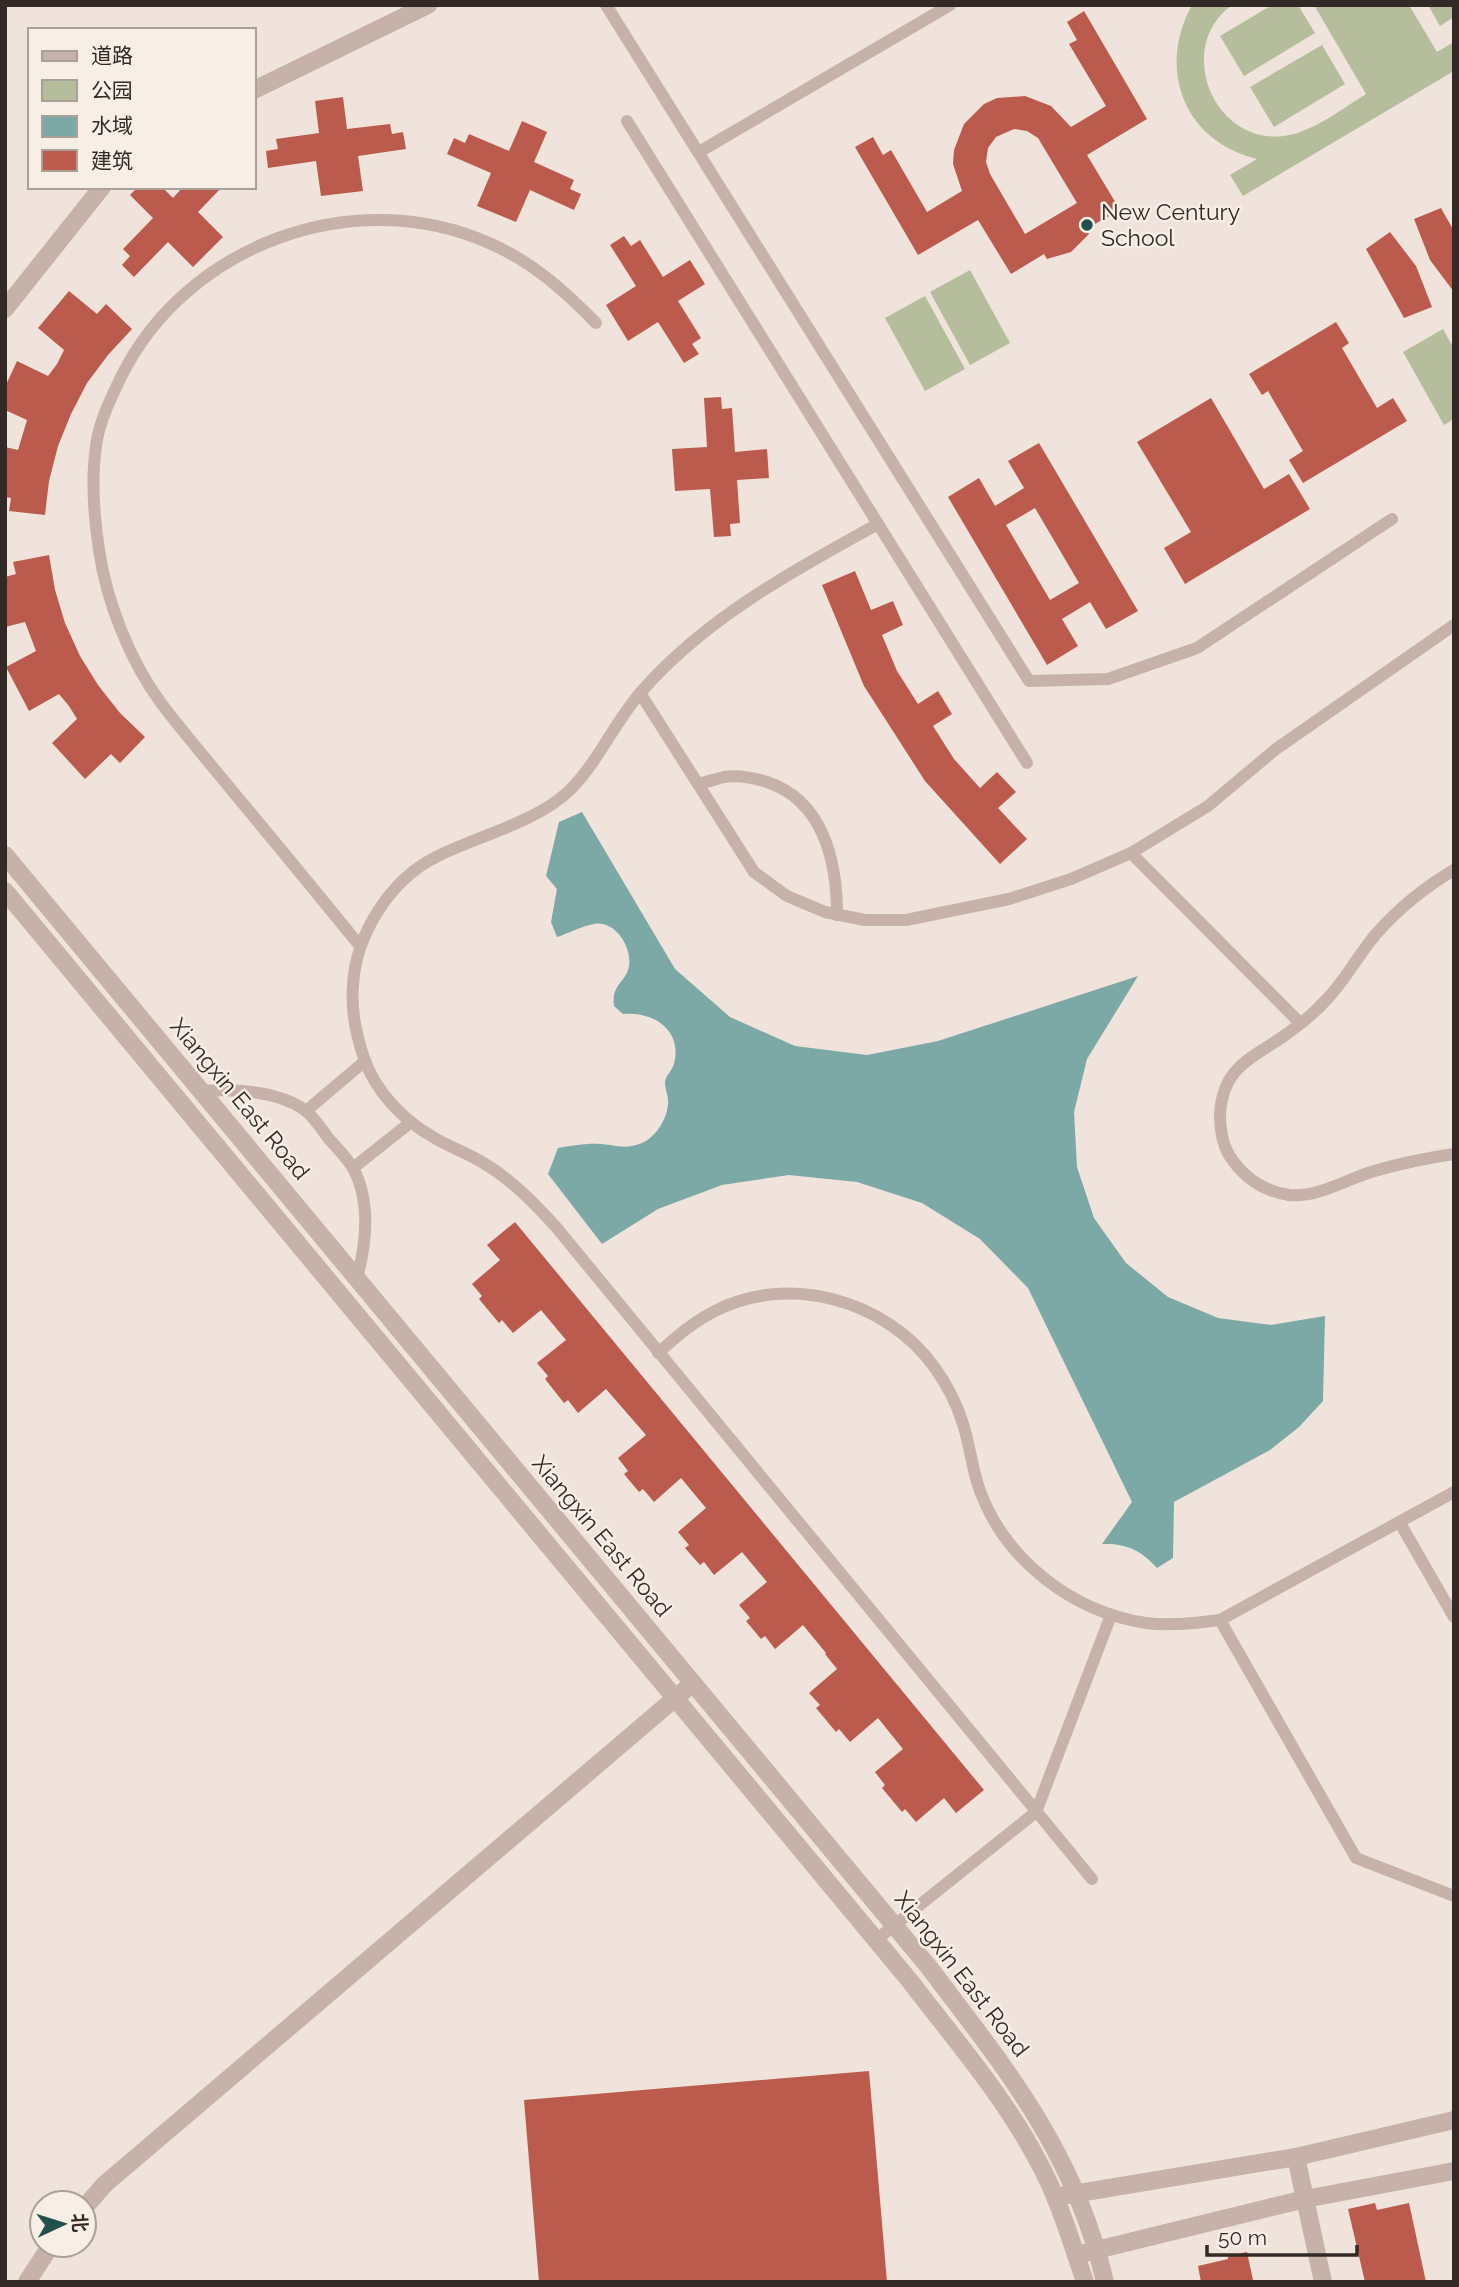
<svg xmlns="http://www.w3.org/2000/svg" width="1459" height="2287" viewBox="0 0 1459 2287" font-family="Raleway,'Noto Sans SC',sans-serif">
  <style>
    .green { fill: #b5bd9c }
    .water { fill: #7ca9a6 }
    .building { fill: #bb5b4d; fill-rule: evenodd }
    .lines { fill: none; stroke-linecap: round; stroke-linejoin: round }
    .service { stroke: #c6b2a8; stroke-width: 12 }
    .minor { stroke: #c6b2a8; stroke-width: 18 }
    .tertiary { stroke: #c6b2a8; stroke-width: 18 }
    .poi-dot { fill: #21514e; stroke: #f7eee6; stroke-width: 2.5 }
    .labels { text-anchor: middle; stroke-width: 5; stroke-linejoin: round; paint-order: stroke }
    .poi-label { font-size: 23px; fill: #332a27; stroke: #f7eee6; text-anchor: start }
    .street-label { font-size: 23px; fill: #332a27; stroke: #f7eee6 }
  </style>
  <rect width="100%" height="100%" fill="#efe3db"/>
  <!-- green -->
  <g class="green">
    <path d="M1192 5H1232C1174 47 1213 145 1284 136 1313 132 1342 109 1366 94L1314 5H1409L1437 52 1454 42V71L1243 196 1230 175 1257 159C1183 141 1157 69 1192 5Z"/>
    <polygon points="1272,5 1298,5 1315,33 1244,76 1220,36"/>
    <polygon points="1428,5 1454,5 1454,17 1440,26"/>
    <polygon points="1322,45 1345,84 1274,127 1250,87"/>
    <polygon points="970,270 1010,343 970,365 930,292"/>
    <polygon points="925,296 965,369 925,391 885,318"/>
    <polygon points="1443,329 1454,349 1454,419 1444,425 1403,352"/>
  </g>
  <!-- water -->
  <path class="water" d="M582 812 675 969 730 1017 795 1046 867 1055 938 1041 1138 976 1087 1059 1074 1112 1077 1167 1094 1218 1126 1263 1168 1297 1218 1318 1271 1325 1325 1316 1323 1401 1299 1427 1270 1450 1174 1502 1173 1558 1157 1568C1141 1550 1126 1543 1102 1544L1132 1502 1028 1288 980 1239 922 1203 857 1182 789 1175 722 1185 658 1209 602 1244 548 1174 558 1148C571 1146 587 1143 600 1144 617 1145 624 1150 642 1143 656 1137 667 1119 668 1104 669 1097 665 1090 665 1083 665 1076 672 1071 674 1064 683 1030 653 1011 623 1014L614 1006C611 984 626 983 629 966 632 947 615 920 594 924 582 926 569 933 557 937L551 922 557 889 546 876 559 822Z"/>
  <!-- building -->
  <g class="building">
    <path d="M1084 11 1147 119 1087 155 1120 210 1086 229 1089 234 1071 252 1047 259 1044 254 1011 274 978 220 918 255 855 147 873 137 883 155 891 150 927 212 962 191 953 164 954 150 964 124 984 104 997 98 1025 96 1051 106 1071 127 1106 106 1069 44 1077 40 1067 22ZM1014 129 1027 131 1038 138 1077 203 1025 234 990 174 986 162 988 148 996 137Z"/>
    <polygon points="343,97 347,129 390,124 392,134 403,132 406,149 358,156 363,191 321,196 316,161 268,168 266,151 278,149 276,139 319,133 315,101"/>
    <polygon points="522,121 547,132 534,162 574,180 570,189 581,194 574,210 530,190 516,222 477,206 491,173 447,154 454,138 465,143 469,134 509,151"/>
    <polygon points="138,187 162,187 173,198 183,187 222,187 198,212 223,237 193,267 168,242 134,277 122,265 130,256 123,249 153,218 130,195"/>
    <polygon points="1441,208 1454,231 1454,292 1430,260 1414,219"/>
    <polygon points="1390,232 1416,266 1432,307 1404,318 1366,249"/>
    <polygon points="624,236 631,246 640,240 663,277 690,260 705,284 678,301 701,338 692,344 699,354 684,363 658,322 628,341 606,305 636,286 610,245"/>
    <polygon points="69,291 97,314 106,304 132,329 108,355 87,383 71,414 58,446 49,481 45,515 9,511 11,498 5,497 5,447 18,450 27,420 5,410 5,387 17,361 48,376 57,364 64,350 38,328"/>
    <polygon points="1336,322 1349,343 1342,348 1377,408 1393,398 1407,421 1303,483 1289,460 1303,451 1268,391 1262,395 1249,374"/>
    <polygon points="721,397 722,409 732,408 735,452 767,449 769,478 737,480 740,523 730,524 731,536 714,537 710,489 675,491 672,449 707,447 704,398"/>
    <polygon points="1211,398 1264,489 1289,474 1310,509 1185,584 1164,548 1191,532 1137,442"/>
    <path d="M1039 443 1138 611 1106 629 1090 602 1062 619 1078 646 1047 665 948 497 979 478 995 506 1024 488 1008 461ZM1035 508 1079 583 1050 600 1006 525Z"/>
    <polygon points="49,555 55,590 65,623 80,656 98,685 120,713 145,737 120,763 111,754 85,779 52,743 77,719 69,706 59,694 29,711 6,667 36,651 25,622 5,627 5,577 16,574 13,562"/>
    <polygon points="855,571 871,610 893,601 903,625 882,635 897,671 918,704 938,691 952,714 933,726 954,759 980,788 997,772 1016,792 998,808 1027,839 1000,864 925,781 864,686 822,585"/>
    <polygon points="515,1222 984,1790 956,1813 944,1798 916,1822 905,1809 902,1812 882,1788 885,1785 875,1772 903,1749 890,1733 878,1718 850,1742 839,1729 836,1732 816,1708 820,1705 809,1693 837,1669 825,1654 826,1653 803,1625 775,1649 765,1636 761,1639 746,1621 750,1618 739,1605 767,1582 742,1552 714,1575 704,1562 700,1565 685,1548 689,1545 678,1532 706,1508 681,1478 654,1502 643,1489 639,1492 624,1474 628,1471 618,1458 646,1435 606,1389 578,1413 568,1400 564,1403 545,1379 548,1376 537,1363 566,1340 541,1310 513,1333 502,1320 499,1323 479,1299 482,1296 472,1284 500,1260 487,1245"/>
    <polygon points="869,2071 887,2282 539,2282 524,2100"/>
    <polygon points="1375,2203 1377,2210 1409,2203 1426,2282 1365,2282 1348,2209"/>
    <polygon points="1247,2252 1253,2280 1201,2282 1198,2266 1228,2259 1228,2256"/>
  </g>
  <g class="lines">
    <!-- service -->
    <g class="service">
      <polyline points="606,5 1029,681 1108,679 1197,648 1392,519"/>
      <polyline points="627,121 1027,763"/>
      <polyline points="699,152 950,5"/>
      <path d="M878 524C794 570 704 619 641 692 614 723 597 764 569 791 535 823 477 836 436 857 390 880 356 934 353 985 351 1010 356 1035 364 1058 375 1091 403 1120 433 1137 449 1147 468 1153 485 1164 512 1180 535 1204 556 1227L1092 1879"/>
      <polyline points="640,693 754,872 787,896 825,912 865,920 906,920 1009,899 1071,879 1131,853 1208,806 1276,749 1454,625"/>
      <path d="M698 784C707 782 716 779 724 777 738 775 754 778 767 782 824 801 837 862 837 915"/>
      <polyline points="1131,853 1300,1023"/>
      <path d="M1454 870C1425 887 1398 909 1376 934 1359 954 1346 979 1328 998 1318 1009 1305 1021 1292 1030 1258 1057 1223 1062 1220 1114 1220 1128 1222 1143 1229 1155 1243 1177 1263 1191 1289 1195 1317 1198 1345 1180 1371 1172 1398 1164 1426 1158 1454 1154"/>
      <path d="M360 946C320 897 280 848 239 799 213 767 186 736 161 703 130 661 107 603 99 550 94 517 91 480 96 446 99 422 111 398 121 377 186 245 353 183 489 243 531 261 564 290 596 323"/>
      <path d="M201 1091C234 1089 276 1090 305 1110 314 1117 322 1130 329 1139 337 1148 347 1158 353 1168 371 1201 366 1244 357 1278"/>
      <polyline points="306,1111 365,1061"/>
      <polyline points="353,1168 411,1122"/>
      <path d="M658 1353C676 1337 692 1323 713 1312 788 1272 887 1300 935 1368 947 1385 957 1404 963 1424 970 1446 972 1469 980 1491 1006 1561 1073 1612 1146 1623 1171 1626 1196 1623 1220 1620L1454 1492"/>
      <polyline points="1400,1523 1454,1617"/>
      <polyline points="1220,1620 1356,1858 1454,1896"/>
      <polyline points="876,1940 1036,1812 1111,1615"/>
    </g>
    <!-- minor -->
    <g class="minor">
      <polyline points="254,90 428,5"/>
      <polyline points="5,309 102,187"/>
      <polyline points="1296,2157 1323,2282"/>
      <polyline points="1055,2197 1296,2157 1454,2120"/>
      <polyline points="84,2208 105,2184 693,1683"/>
      <polyline points="1076,2255 1305,2199 1454,2171"/>
      <polyline points="27,2282 51,2245"/>
    </g>
    <!-- tertiary -->
    <g class="tertiary">
      <path d="M5 855 928 1966C1006 2069 1075 2152 1105 2282"/>
      <path d="M5 891 910 1981C955 2040 1004 2096 1038 2161 1059 2199 1071 2241 1085 2282"/>
    </g>
  </g>
  <!-- markers -->
  <circle class="poi-dot" cx="1087" cy="225" r="7"/>
  <g class="labels">
    <!-- poi labels -->
    <g class="poi-label">
      <text x="1101" y="220">New Century<tspan x="1101" dy="26">School</tspan></text>
    </g>
    <!-- street labels -->
    <g class="street-label">
      <text transform="translate(240 1099) rotate(50)" y="8">Xiangxin East Road</text>
      <text transform="translate(602 1536) rotate(50)" y="8">Xiangxin East Road</text>
      <text transform="translate(962 1974) rotate(52)" y="8">Xiangxin East Road</text>
    </g>
  </g>
  <!-- border -->
  <rect width="1459" height="2287" fill="none" stroke="#332a27" stroke-width="14"/>
  <!-- legend -->
  <rect x="28" y="28" width="228" height="161" fill="#f7eee6" stroke="#a9a09a" stroke-width="2"/>
  <rect x="42" y="51" width="35" height="10" fill="#c6b2a8" stroke="#a9a09a" stroke-width="2"/>
  <text x="91" y="63" font-size="21" fill="#332a27">道路</text>
  <rect x="42" y="80" width="35" height="21" fill="#b5bd9c" stroke="#a9a09a" stroke-width="2"/>
  <text x="91" y="98" font-size="21" fill="#332a27">公园</text>
  <rect x="42" y="116" width="35" height="21" fill="#7ca9a6" stroke="#a9a09a" stroke-width="2"/>
  <text x="91" y="133" font-size="21" fill="#332a27">水域</text>
  <rect x="42" y="150" width="35" height="21" fill="#bb5b4d" stroke="#a9a09a" stroke-width="2"/>
  <text x="91" y="168" font-size="21" fill="#332a27">建筑</text>
  <!-- north arrow -->
  <g transform="translate(63 2224) rotate(86)"><circle r="33" fill="#f7eee6" stroke="#a9a09a" stroke-width="2"/>
  <path d="M0-5L12 26L0 18L-12 26Z" fill="#21514e"/>
  <text y="-10" font-size="19" font-weight="bold" text-anchor="middle" fill="#332a27">北</text>
  </g>
  <!-- scale -->
  <path d="M1207 2245v10h150v-10" fill="none" stroke="#332a27" stroke-width="3.5"/>
  <text x="1218" y="2245" font-size="21" fill="#332a27" stroke="#f7eee6" stroke-width="5" paint-order="stroke">50 m</text>
</svg>
